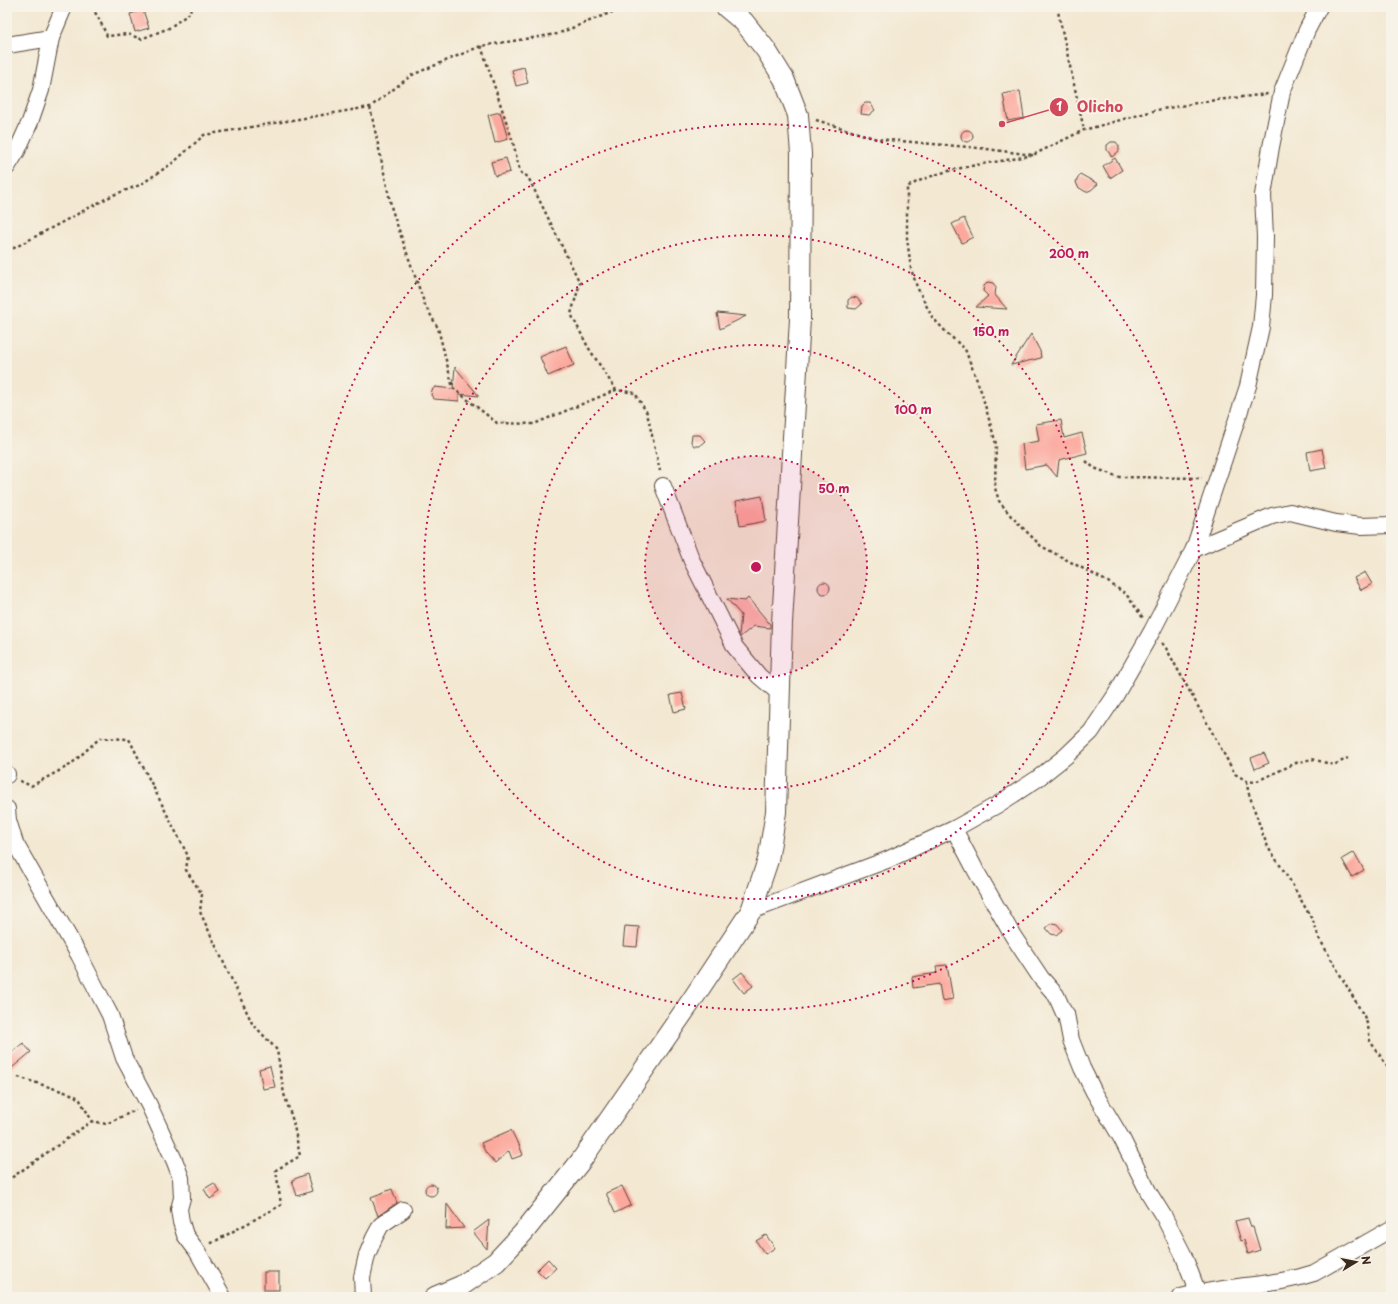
<svg xmlns="http://www.w3.org/2000/svg" width="1398" height="1304" viewBox="0 0 1398 1304" font-family="'Playpen Sans',sans-serif">
  <style>
    .building { fill: #fca89d }
    .lines { fill: none; stroke-linecap: round; stroke-linejoin: round }
    .minor-casing { stroke: #574639; stroke-width: 18 }
    .tertiary-casing { stroke: #574639; stroke-width: 22 }
    .path { stroke: #574639; stroke-width: 2.5; stroke-dasharray: 3 3; stroke-linecap: butt }
    .minor { stroke: #fff; stroke-width: 16 }
    .tertiary { stroke: #fff; stroke-width: 20 }
    .ring { fill: none; stroke: #c2185b; stroke-width: 2; stroke-dasharray: 2 4 }
    .centre { fill: #c2185b; stroke: #f7f3e8; stroke-width: 2 }
    .ring-label { font-size: 12px; text-anchor: middle; font-weight: bold; fill: #c2185b; stroke: #f7f3e8; stroke-width: 4; stroke-linejoin: round; paint-order: stroke }
    .leader { fill: none; stroke: #d1495b; stroke-width: 1.5 }
    .callout-dot { fill: #d1495b; stroke: #f7f3e8; stroke-width: 1.5 }
    .mark-label { font-size: 12px; text-anchor: middle; font-weight: bold; fill: #fff }
    .callout-label { font-size: 15px; text-anchor: middle; font-weight: bold; fill: #d1495b; stroke: #f7f3e8; stroke-width: 4; stroke-linejoin: round; paint-order: stroke }
  </style>
  <rect width="100%" height="100%" fill="#f7f3e8"/>
  <filter id="ink" filterUnits="userSpaceOnUse"><feTurbulence type="fractalNoise" baseFrequency=".025" numOctaves="2"/><feDisplacementMap in="SourceGraphic" scale="8" xChannelSelector="R" yChannelSelector="G"/><feConvolveMatrix kernelMatrix="1 2 1 2 8 2 1 2 1" color-interpolation-filters="sRGB"/></filter>
  <filter id="wash" filterUnits="userSpaceOnUse"><feTurbulence type="fractalNoise" baseFrequency=".012" numOctaves="4" result="noise"/><feDisplacementMap in="SourceGraphic" scale="16" xChannelSelector="R" yChannelSelector="G"/><feGaussianBlur stdDeviation="0.9" result="paint"/><feColorMatrix in="noise" values="0 0 0 0 0 0 0 0 0 0 0 0 0 0 0 0 0 1.4 0 .05"/><feComposite in="paint" operator="in"/></filter>
  <g filter="url(#wash)">
    <rect width="100%" height="100%" fill="#f3e8d2"/>
    <g id="blocks">
      <!-- building -->
      <g class="building">
        <polygon points="143,10 149,28 135,32 130,14"/>
        <polygon points="524,67 528,83 516,86 512,70"/>
        <polygon points="1020,91 1024,118 1008,121 1003,94"/>
        <polygon points="865,103 870,103 875,110 869,115 861,114 862,106"/>
        <polygon points="500,112 508,139 495,143 488,115"/>
        <circle cx="967" cy="136" r="6"/>
        <polygon points="1111,142 1116,142 1119,146 1119,151 1112,157 1107,150 1107,145"/>
        <polygon points="506,158 510,172 495,176 491,162"/>
        <polygon points="1115,158 1122,170 1110,178 1103,166"/>
        <polygon points="1080,174 1098,184 1091,190 1086,192 1078,187 1076,182"/>
        <polygon points="964,218 973,237 962,243 952,224"/>
        <polygon points="988,282 993,283 996,287 995,295 1007,309 976,307 988,296 983,291 984,286"/>
        <polygon points="852,297 857,298 862,304 856,309 848,308 848,300"/>
        <polygon points="717,313 746,316 720,329"/>
        <polygon points="1031,334 1040,351 1041,358 1011,365"/>
        <polygon points="566,346 574,365 548,376 540,357"/>
        <polygon points="455,367 479,396 459,394 459,401 434,399 431,395 432,390 435,387 453,389"/>
        <polygon points="1061,420 1064,438 1082,433 1087,453 1059,460 1057,477 1047,465 1025,469 1022,444 1039,441 1036,424"/>
        <polygon points="692,435 700,435 705,441 699,446 694,446 691,442"/>
        <polygon points="1322,449 1326,468 1310,471 1307,452"/>
        <polygon points="762,496 766,521 740,526 736,501"/>
        <polygon points="1365,572 1372,584 1361,590 1354,578"/>
        <circle cx="824" cy="588" r="6"/>
        <polygon points="748,598 770,624 770,628 754,626 740,637 739,635 741,615 727,599 745,601"/>
        <polygon points="682,693 686,709 674,712 670,695"/>
        <polygon points="1264,753 1269,763 1255,769 1251,758"/>
        <polygon points="1354,852 1364,870 1352,877 1342,859"/>
        <polygon points="1052,923 1057,924 1062,930 1056,935 1051,934 1046,928"/>
        <polygon points="625,926 639,927 637,947 623,946"/>
        <polygon points="947,965 953,999 942,1001 939,984 913,988 912,977 937,973 936,966"/>
        <polygon points="742,972 753,986 744,993 733,979"/>
        <polygon points="23,1043 31,1052 7,1072 7,1056"/>
        <polygon points="270,1066 275,1087 263,1089 259,1069"/>
        <polygon points="511,1130 517,1142 518,1142 523,1155 512,1159 509,1151 495,1163 486,1153 481,1143"/>
        <polygon points="307,1174 312,1191 297,1196 292,1180"/>
        <polygon points="214,1183 220,1192 210,1199 204,1189"/>
        <circle cx="431" cy="1190" r="6"/>
        <polygon points="622,1186 631,1205 615,1213 606,1193"/>
        <polygon points="392,1189 397,1203 378,1216 371,1197"/>
        <polygon points="447,1204 464,1228 446,1229"/>
        <polygon points="1248,1218 1251,1227 1253,1227 1260,1250 1248,1254 1244,1240 1241,1241 1235,1221"/>
        <polygon points="489,1220 487,1249 473,1232"/>
        <polygon points="766,1235 775,1248 765,1254 756,1241"/>
        <polygon points="548,1259 556,1268 545,1278 537,1270"/>
        <rect x="264" y="1272" width="15" height="18"/>
      </g>
    </g>
  </g>
  <g filter="url(#ink)">
    <use href="#blocks" fill-opacity="0" stroke="#574639" stroke-width="1"/>
    <g class="lines">
      <!-- minor casing -->
      <g class="minor-casing">
        <g id="minor">
          <polyline points="7,45 51,38"/>
          <polyline points="7,167 17,151 30,122 41,90 51,38 64,7"/>
          <polyline points="663,486 692,561 735,647 759,676 779,693"/>
          <polyline points="1194,549 1272,516 1290,512 1336,523 1361,526 1391,525"/>
          <polyline points="7,774 7,775"/>
          <polyline points="7,809 8,820 15,843 79,955 98,992 110,1015 124,1058 149,1105 175,1162 181,1178 182,1198 179,1209 181,1222 185,1235 197,1251 223,1297"/>
          <polyline points="954,829 976,871 1013,936 1041,978 1056,995 1064,1013 1066,1014 1071,1040 1082,1068 1094,1092 1122,1139 1149,1193 1164,1217 1183,1254 1198,1293 1196,1297"/>
          <polyline points="751,911 887,860 954,829 997,805 1037,779 1066,756 1091,732 1115,696 1152,631 1194,549 1248,386 1261,327 1264,295 1265,237 1263,195 1271,147 1282,92 1307,30 1319,7"/>
          <polyline points="363,1297 362,1277 367,1255 374,1238 381,1225 403,1210"/>
          <path d="M1181 1297C1202 1292 1223 1289 1245 1286 1270 1283 1290 1281 1314 1273L1391 1229"/>
        </g>
      </g>
      <!-- tertiary casing -->
      <g class="tertiary-casing">
        <polyline id="tertiary" points="435,1297 461,1286 496,1262 523,1233 580,1162 692,1000 751,911 768,860 776,812 782,623 800,319 801,154 798,115 784,79 766,50 744,22 726,7"/>
      </g>
      <!-- path -->
      <g class="path">
        <polyline points="92,7 100,21 107,36 128,34 141,39 169,28 190,13 191,7"/>
        <polyline points="1057,7 1084,130"/>
        <polyline points="481,46 513,142 520,172 528,177 580,283 571,314 588,347 616,390"/>
        <polyline points="370,107 392,210 425,305 438,328 453,388 497,423 534,424 616,390 635,393 647,413 660,471"/>
        <polyline points="816,120 877,139 979,148 1033,155 1084,130 1157,110 1208,101 1268,94"/>
        <path d="M1033 155C991 164 945 166 907 187V238L911 269 917 287 932 317 948 334 965 349 981 391 996 444 995 488 999 501 1011 516 1041 546 1108 582 1126 594 1143 618"/>
        <polyline points="7,249 14,248 113,195 140,185 174,162 204,135 370,107 412,75 481,46 557,34 625,7"/>
        <polyline points="1086,461 1094,468 1119,477 1202,478"/>
        <polyline points="1162,643 1166,648 1235,774 1247,781 1255,782 1296,763 1312,759 1334,765 1348,758"/>
        <polyline points="20,781 31,786 70,765 100,738 129,739 188,856 186,870 202,894 200,912 252,1023 277,1050 284,1094 293,1121 300,1156 276,1170 281,1205 210,1244"/>
        <polyline points="1247,781 1248,791 1263,835 1269,849 1288,877 1314,923 1319,938 1364,1016 1368,1026 1370,1041 1391,1072"/>
        <polyline points="18,1077 74,1095 80,1100 92,1121 106,1124 136,1110"/>
        <polyline points="7,1181 92,1121"/>
      </g>
      <!-- minor -->
      <use href="#minor" class="minor"/>
      <!-- tertiary -->
      <use href="#tertiary" class="tertiary"/>
    </g>
  </g>
  <!-- distance rings -->
  <circle cx="756" cy="567" r="111" fill="#c2185b" fill-opacity=".12"/>
  <g class="ring">
    <circle cx="756" cy="567" r="111"/>
    <circle cx="756" cy="567" r="222"/>
    <circle cx="756" cy="567" r="332"/>
    <circle cx="756" cy="567" r="443"/>
  </g>
  <circle cx="756" cy="567" r="6" class="centre"/>
  <g class="ring-label">
    <text x="1069" y="258">200 m</text>
    <text x="991" y="336">150 m</text>
    <text x="913" y="414">100 m</text>
    <text x="834" y="493">50 m</text>
  </g>
  <!-- callouts -->
  <path class="leader" d="M1002 124L1059 107"/>
  <g class="callout-dot">
    <circle cx="1002" cy="124" r="4"/>
    <circle cx="1059" cy="107" r="10"/>
  </g>
  <g class="mark-label">
    <text x="1059" y="111">1</text>
  </g>
  <g class="callout-label">
    <text x="1100" y="112">Olicho</text>
  </g>
  <!-- margin -->
  <rect width="1398" height="1304" fill="none" stroke="#f7f3e8" stroke-width="24"/>
  <!-- north arrow -->
  <g transform="translate(1356 1262) rotate(80)" stroke="#f7f3e8" stroke-width="3" paint-order="stroke">
  <path d="M0-3L7 15L0 10L-7 15Z" fill="#3b2a1e"/>
  <text y="-6" font-size="11" font-weight="bold" text-anchor="middle" fill="#3b2a1e">N</text>
  </g>
</svg>
